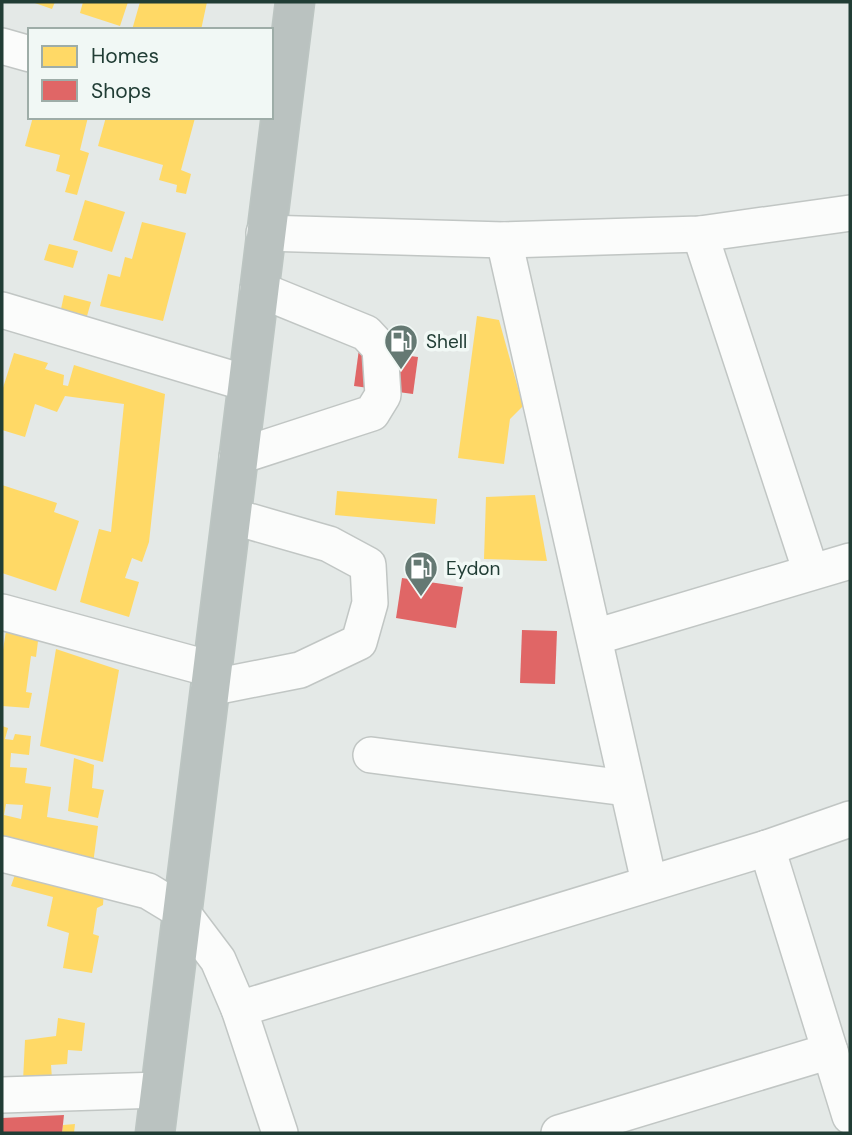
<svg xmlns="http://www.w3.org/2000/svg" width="852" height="1135" viewBox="0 0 852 1135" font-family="'DM Sans',sans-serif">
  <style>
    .homes { fill: #ffd966; fill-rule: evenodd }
    .shops { fill: #e06666 }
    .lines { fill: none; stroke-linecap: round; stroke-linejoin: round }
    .minor-casing { stroke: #c1c6c4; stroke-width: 38 }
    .highway-casing { stroke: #bcc5c2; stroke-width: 41 }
    .minor { stroke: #fbfcfb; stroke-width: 35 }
    .highway { stroke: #bac2c0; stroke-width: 38 }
    .labels { text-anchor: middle; stroke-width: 7; stroke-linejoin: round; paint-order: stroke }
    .poi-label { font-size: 19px; fill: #213d35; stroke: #f1f8f5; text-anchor: start }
  </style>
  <rect width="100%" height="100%" fill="#e4e9e7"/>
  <!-- homes -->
  <g class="homes">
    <polygon points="32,2 55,2 52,9"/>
    <polygon points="83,2 128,2 120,26 80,13"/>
    <polygon points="140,2 207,2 201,30 132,30"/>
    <polygon points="33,117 88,117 80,150 89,153 77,195 65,192 70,175 56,171 60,155 25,146"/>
    <polygon points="106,117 195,118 181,170 191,174 186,194 176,192 177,185 159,180 163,165 98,146"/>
    <polygon points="85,200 125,212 112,252 73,240"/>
    <polygon points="142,222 186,233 163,321 100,306 108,274 120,277 125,257 132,259"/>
    <polygon points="49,244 78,251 73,268 44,260"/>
    <polygon points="64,295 91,302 87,316 61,309"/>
    <polygon points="477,316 499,320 523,406 510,419 504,464 458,458"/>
    <polygon points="14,353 48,363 45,369 64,375 63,385 68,386 74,365 165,394 149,542 142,562 132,558 125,578 139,582 129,617 80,602 99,529 111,532 124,404 65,396 57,412 35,404 25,437 2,430 2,391"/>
    <polygon points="2,485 57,503 54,512 79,521 56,591 2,573"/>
    <polygon points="337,491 437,499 435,524 335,515"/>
    <polygon points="535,495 547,561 484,559 486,497"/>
    <polygon points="6,631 38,641 36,657 31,656 26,692 32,693 29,708 2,706 2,656"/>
    <polygon points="56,649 119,670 103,762 40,746"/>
    <path d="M2 726 8 728 5 739 13 740 15 734 31 736 29 755 11 753 10 767 27 768 25 783 51 787 47 817 98 826 93 864 2 839ZM6 804 23 805 21 819 4 815Z"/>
    <polygon points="74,758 94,765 92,788 104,790 98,818 68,811"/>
    <polygon points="17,869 104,890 103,905 97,908 93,934 99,936 92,973 63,968 69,933 47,926 53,897 11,886"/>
    <polygon points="58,1018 85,1023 82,1051 68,1050 67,1064 51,1065 52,1079 23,1081 25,1040 56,1036"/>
    <polygon points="75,1124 74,1133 62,1133 63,1125"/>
  </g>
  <!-- shops -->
  <g class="shops">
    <polygon points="359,349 418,357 413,394 354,386"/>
    <polygon points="402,578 463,587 456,628 396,618"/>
    <polygon points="522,630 557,631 555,684 520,683"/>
    <polygon points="64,1115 62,1133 2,1133 2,1118"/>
  </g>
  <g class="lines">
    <!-- minor casing -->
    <g class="minor-casing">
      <g id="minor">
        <polyline points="2,46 30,54"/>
        <polyline points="264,233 504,240 700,234 850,213"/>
        <polyline points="700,234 811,572"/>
        <polyline points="504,240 649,882"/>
        <polyline points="2,310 246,383"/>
        <polyline points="237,457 372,413 383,395 380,348 366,333 258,289"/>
        <polyline points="2,612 211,669"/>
        <polyline points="595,637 850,561"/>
        <polyline points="209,688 300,670 359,642 370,603 368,565 329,544 231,516"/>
        <polyline points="371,755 626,788"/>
        <polyline points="767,848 850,1116"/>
        <polyline points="2,854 148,891 181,911 218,960 239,1009 280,1133"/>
        <polyline points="239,1009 767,848 850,819"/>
        <polyline points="2,1095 160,1090"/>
        <polyline points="559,1133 830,1051"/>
      </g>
    </g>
    <!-- highway casing -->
    <g class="highway-casing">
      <polyline id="highway" points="155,1133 295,2"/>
    </g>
    <!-- minor -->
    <use href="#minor" class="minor"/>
    <!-- highway -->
    <use href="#highway" class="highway"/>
  </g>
  <!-- icons -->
  <defs>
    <g id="fuel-pin" transform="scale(1.75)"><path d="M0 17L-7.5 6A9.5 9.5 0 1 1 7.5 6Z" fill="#657973" stroke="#f1f8f5"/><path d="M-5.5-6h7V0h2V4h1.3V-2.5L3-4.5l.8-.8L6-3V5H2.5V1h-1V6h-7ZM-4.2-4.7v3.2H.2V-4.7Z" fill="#fff"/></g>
  </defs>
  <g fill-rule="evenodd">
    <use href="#fuel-pin" x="401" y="341"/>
    <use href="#fuel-pin" x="421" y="568"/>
  </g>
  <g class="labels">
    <!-- poi labels -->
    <g class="poi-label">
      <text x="426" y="348">Shell</text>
      <text x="446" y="575">Eydon</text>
    </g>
  </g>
  <!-- border -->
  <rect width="852" height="1135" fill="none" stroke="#213d35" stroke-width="7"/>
  <!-- legend -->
  <rect x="28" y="28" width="245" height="91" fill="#f1f8f5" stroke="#9eada8" stroke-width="2"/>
  <rect x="42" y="46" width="35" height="21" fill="#ffd966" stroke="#9eada8" stroke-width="2"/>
  <text x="91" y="63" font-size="21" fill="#213d35">Homes</text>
  <rect x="42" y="80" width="35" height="21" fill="#e06666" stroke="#9eada8" stroke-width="2"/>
  <text x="91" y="98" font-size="21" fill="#213d35">Shops</text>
</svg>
